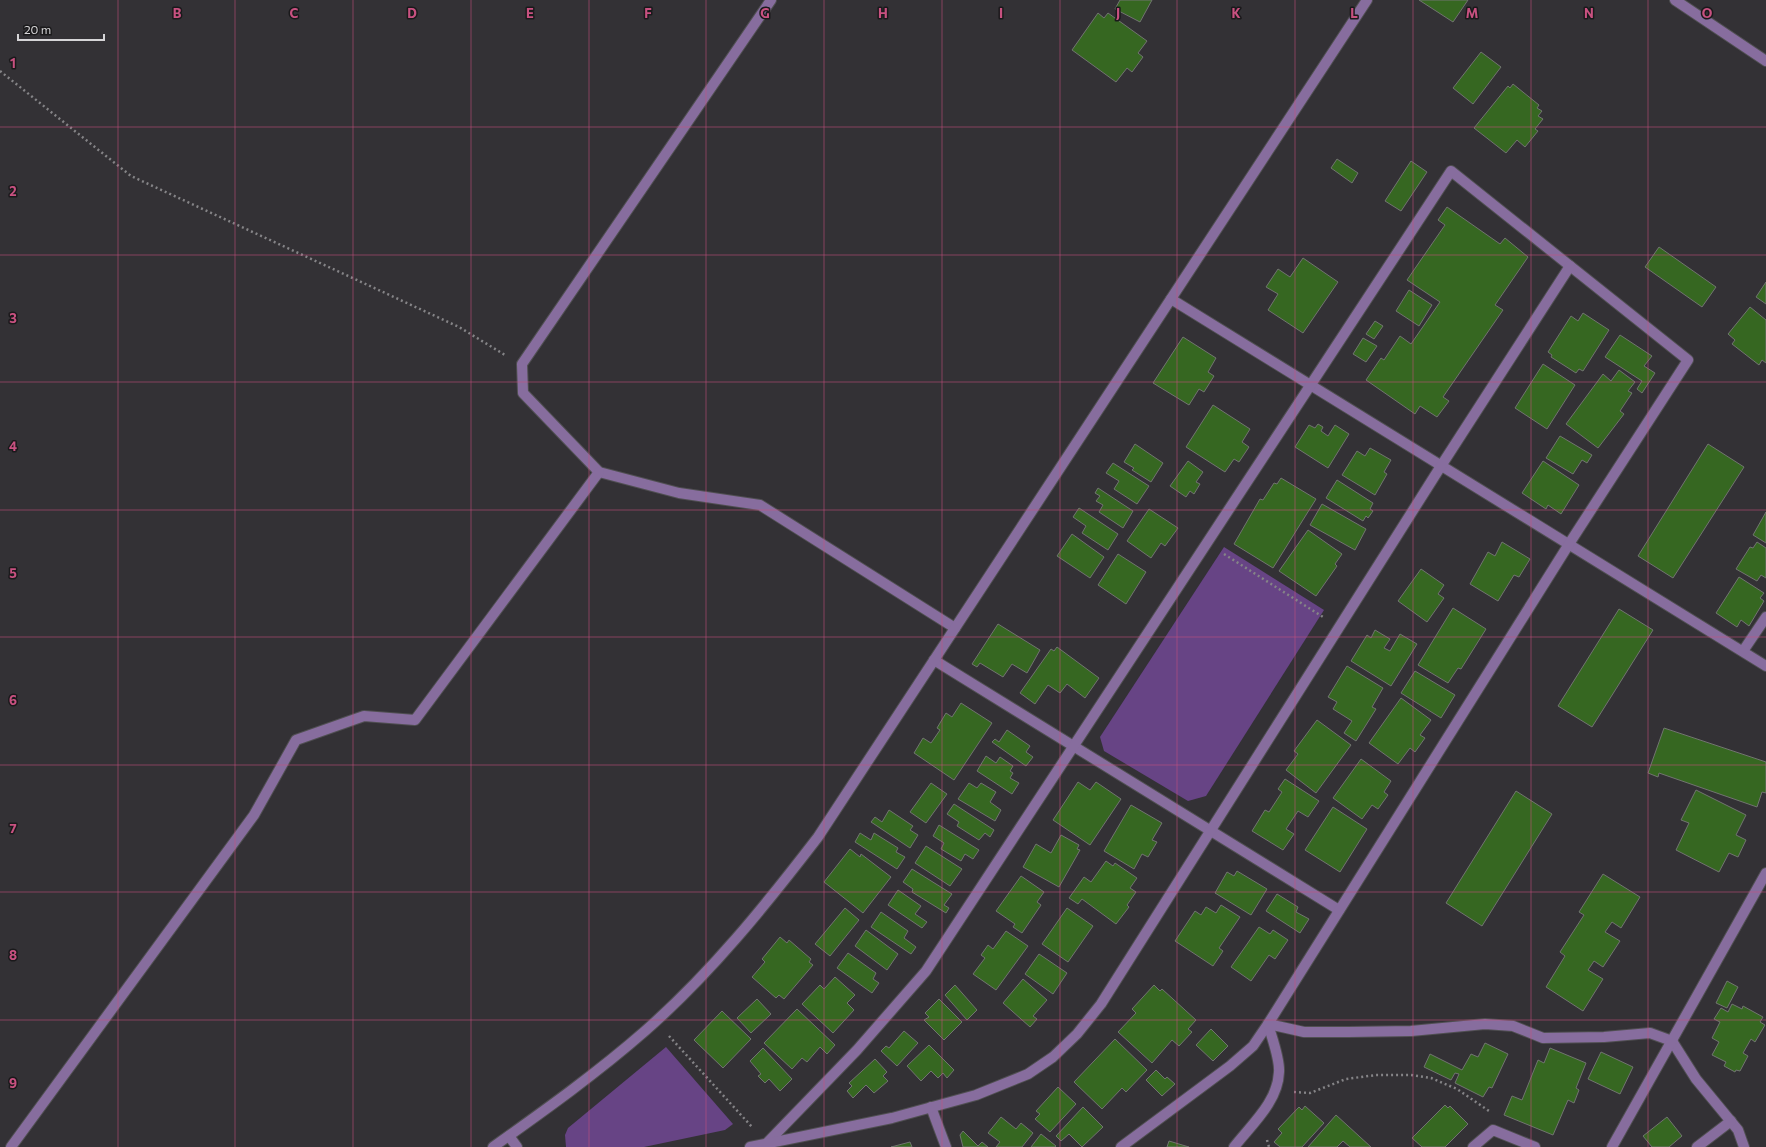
<svg xmlns="http://www.w3.org/2000/svg" width="1766" height="1147" viewBox="0 0 1766 1147" font-family="Commissioner,sans-serif">
  <style>
    .green { fill: #674485 }
    .building { fill: #366721; stroke: #717470 }
    .lines { fill: none; stroke-linecap: round; stroke-linejoin: round }
    .minor-casing { stroke: #504f52; stroke-width: 12 }
    .path { stroke: #858487; stroke-width: 2.5; stroke-dasharray: 2 3; stroke-linecap: butt }
    .minor { stroke: #876d9e; stroke-width: 10 }
    .grid { fill: none; stroke: #c85180; stroke-width: 1; stroke-opacity: 0.55 }
    .grid-label { font-size: 13px; text-anchor: middle; font-weight: bold; fill: #c85180; stroke: #1a191b; stroke-width: 3; stroke-linejoin: round; paint-order: stroke }
  </style>
  <rect width="100%" height="100%" fill="#333135"/>
  <!-- green -->
  <g class="green">
    <polygon points="1224,547 1324,610 1206,796 1188,801 1104,751 1100,737"/>
    <polygon points="666,1047 733,1124 725,1130 644,1147 566,1147 565,1135 568,1128"/>
  </g>
  <!-- building -->
  <g class="building">
    <polygon points="1120,0 1152,0 1140,22 1115,9"/>
    <polygon points="1419,0 1468,0 1453,22"/>
    <polygon points="1098,13 1104,18 1108,13 1147,41 1138,53 1143,57 1132,72 1127,68 1116,82 1072,50"/>
    <polygon points="1481,52 1501,67 1473,104 1453,88"/>
    <polygon points="1513,84 1539,105 1537,108 1542,111 1538,116 1543,119 1535,129 1538,131 1525,147 1517,140 1506,153 1474,128 1508,86 1510,88"/>
    <polygon points="1337,159 1358,173 1352,183 1331,168"/>
    <polygon points="1411,161 1427,172 1401,211 1385,201"/>
    <polygon points="1447,207 1500,244 1505,238 1528,257 1495,305 1503,310 1443,397 1449,401 1437,417 1420,406 1415,414 1366,380 1381,358 1384,360 1400,336 1411,344 1440,302 1407,280 1445,225 1438,220"/>
    <polygon points="1659,247 1716,287 1702,307 1645,267"/>
    <polygon points="1303,258 1338,282 1303,333 1268,310 1278,294 1266,287 1278,269 1290,277"/>
    <polygon points="1766,282 1766,304 1756,297"/>
    <polygon points="1409,290 1432,305 1419,326 1396,311"/>
    <polygon points="1750,307 1766,320 1766,363 1762,360 1759,365 1732,344 1735,340 1728,334"/>
    <polygon points="1583,313 1609,330 1583,371 1579,369 1576,373 1551,357 1552,355 1548,352 1571,316 1578,321"/>
    <polygon points="1375,321 1383,326 1374,339 1366,334"/>
    <polygon points="1620,335 1652,356 1644,366 1655,373 1642,393 1637,389 1642,381 1605,357"/>
    <polygon points="1183,337 1216,358 1208,372 1214,376 1204,392 1199,389 1189,405 1153,383"/>
    <polygon points="1363,338 1377,346 1366,362 1353,354"/>
    <polygon points="1543,364 1575,385 1547,429 1515,408"/>
    <polygon points="1619,370 1635,382 1628,391 1632,393 1620,411 1624,414 1598,448 1566,424 1603,374 1611,381"/>
    <polygon points="1213,405 1250,429 1242,442 1249,447 1239,462 1234,459 1225,472 1186,447"/>
    <polygon points="1318,424 1323,427 1321,431 1328,436 1335,425 1349,434 1328,468 1295,447 1309,425 1315,428"/>
    <polygon points="1560,436 1592,455 1587,463 1582,460 1573,474 1546,458"/>
    <polygon points="1135,444 1163,463 1151,482 1132,470 1134,468 1124,462"/>
    <polygon points="1708,444 1744,467 1673,578 1638,556"/>
    <polygon points="1370,448 1391,460 1384,472 1387,474 1375,495 1342,475 1357,451 1365,456"/>
    <polygon points="1188,461 1203,472 1196,482 1200,484 1194,494 1190,491 1186,497 1170,486"/>
    <polygon points="1543,461 1579,485 1561,514 1548,505 1546,509 1522,493"/>
    <polygon points="1113,463 1149,486 1137,504 1114,489 1119,481 1106,473"/>
    <polygon points="1281,478 1316,499 1273,568 1234,544 1260,499 1263,500 1274,483 1277,484"/>
    <polygon points="1337,480 1373,503 1370,509 1373,511 1368,518 1366,516 1363,521 1326,498"/>
    <polygon points="1098,488 1133,511 1123,528 1099,512 1103,505 1096,501 1100,496 1095,493"/>
    <polygon points="1322,504 1366,529 1355,550 1310,525"/>
    <polygon points="1079,508 1118,534 1108,550 1082,533 1086,526 1073,517"/>
    <polygon points="1149,509 1178,528 1165,546 1161,543 1151,558 1127,541"/>
    <polygon points="1766,512 1766,543 1753,535"/>
    <polygon points="1308,530 1342,554 1335,564 1337,566 1316,596 1279,571"/>
    <polygon points="1072,534 1104,557 1090,578 1057,556"/>
    <polygon points="1502,542 1530,559 1519,577 1514,575 1498,601 1470,584 1488,552 1495,556"/>
    <polygon points="1757,542 1766,548 1766,578 1761,575 1757,581 1736,569 1750,547 1753,548"/>
    <polygon points="1118,554 1146,572 1126,604 1098,585"/>
    <polygon points="1421,569 1444,585 1438,594 1444,598 1427,622 1398,601"/>
    <polygon points="1739,577 1764,593 1760,598 1764,601 1749,626 1741,620 1737,627 1716,613"/>
    <polygon points="1453,608 1486,629 1461,669 1458,668 1448,683 1418,665"/>
    <polygon points="1619,609 1653,630 1592,727 1558,706"/>
    <polygon points="998,624 1040,650 1027,673 1012,664 1003,677 980,663 977,667 972,664"/>
    <polygon points="1375,630 1390,639 1384,648 1390,651 1400,634 1417,644 1391,686 1351,661 1367,635 1371,638"/>
    <polygon points="1057,647 1099,678 1085,698 1067,684 1060,693 1048,685 1035,704 1020,693 1051,649 1054,651"/>
    <polygon points="1347,666 1383,688 1372,707 1376,709 1356,741 1344,733 1352,721 1333,709 1337,702 1328,697"/>
    <polygon points="1415,671 1455,695 1441,718 1401,693"/>
    <polygon points="1401,698 1431,720 1420,735 1425,738 1415,752 1410,748 1398,764 1369,743"/>
    <polygon points="961,703 992,723 954,780 914,753 923,738 931,743 940,730 937,728 946,713 952,717"/>
    <polygon points="1317,720 1351,745 1316,793 1286,770 1298,754 1294,751"/>
    <polygon points="1664,728 1766,762 1766,793 1762,792 1757,807 1659,773 1658,777 1648,773"/>
    <polygon points="1007,730 1030,746 1026,752 1033,757 1026,766 992,742 995,739 999,742"/>
    <polygon points="986,756 996,763 1000,757 1013,766 1010,771 1013,773 1010,778 1019,783 1012,794 977,771"/>
    <polygon points="1361,759 1391,781 1384,792 1388,795 1378,809 1372,805 1362,819 1333,798"/>
    <polygon points="1285,779 1319,801 1308,817 1298,811 1286,829 1294,834 1283,850 1252,831 1265,810 1269,812 1282,792 1278,789"/>
    <polygon points="1078,782 1090,790 1096,782 1121,799 1090,845 1053,820"/>
    <polygon points="931,783 947,794 926,823 910,812"/>
    <polygon points="969,783 977,788 981,783 996,792 990,802 1001,810 995,821 958,799"/>
    <polygon points="1696,790 1746,815 1736,835 1746,840 1738,857 1729,853 1719,872 1676,850 1689,823 1681,820"/>
    <polygon points="1516,791 1552,814 1482,926 1446,903"/>
    <polygon points="954,804 994,830 990,837 985,833 979,840 957,826 959,822 947,814"/>
    <polygon points="1131,805 1162,823 1152,840 1157,842 1148,857 1142,854 1134,869 1104,851"/>
    <polygon points="1333,807 1367,829 1340,872 1305,850"/>
    <polygon points="889,810 913,826 910,830 918,835 910,848 871,822 875,817 882,822"/>
    <polygon points="939,825 979,850 973,859 965,854 961,861 941,849 944,843 933,836"/>
    <polygon points="860,833 871,840 874,833 898,848 896,852 905,857 897,869 855,842"/>
    <polygon points="1061,835 1079,845 1077,849 1080,850 1059,887 1023,867 1036,844 1051,853"/>
    <polygon points="926,846 962,869 950,886 915,863"/>
    <polygon points="850,849 860,857 861,854 891,877 863,913 824,882"/>
    <polygon points="1106,861 1113,866 1115,863 1137,878 1130,888 1136,892 1127,905 1129,907 1116,924 1082,899 1078,904 1069,898 1084,877 1091,882"/>
    <polygon points="912,869 952,894 944,905 949,908 946,913 912,892 913,889 903,882"/>
    <polygon points="1237,871 1267,889 1251,915 1215,893 1227,872 1234,876"/>
    <polygon points="1603,874 1640,897 1621,928 1612,922 1605,932 1620,941 1603,967 1594,961 1588,970 1603,979 1583,1011 1546,987 1565,956 1560,952 1584,915 1579,912"/>
    <polygon points="1021,876 1044,892 1037,902 1041,905 1022,933 1013,927 1015,924 996,911"/>
    <polygon points="898,890 921,906 915,914 927,922 922,928 888,905"/>
    <polygon points="1277,894 1298,907 1296,912 1309,919 1300,933 1266,911"/>
    <polygon points="1221,905 1240,917 1219,948 1223,951 1213,966 1175,941 1195,911 1201,915 1206,907 1216,913"/>
    <polygon points="845,908 859,920 830,956 815,944"/>
    <polygon points="1067,908 1093,926 1068,962 1042,944"/>
    <polygon points="881,912 908,931 904,938 916,947 911,954 871,927"/>
    <polygon points="1259,927 1270,934 1273,930 1288,940 1275,959 1269,955 1251,981 1231,967"/>
    <polygon points="866,930 898,954 887,970 855,946"/>
    <polygon points="1006,931 1028,946 996,990 973,974 985,958 981,955 988,945 993,949"/>
    <polygon points="780,937 787,943 789,940 811,959 809,962 813,965 784,999 779,995 776,998 752,977 765,962 762,959"/>
    <polygon points="848,953 876,973 873,979 879,983 872,993 837,968"/>
    <polygon points="1039,954 1067,973 1053,994 1025,974"/>
    <polygon points="835,977 855,995 847,1003 854,1010 833,1033 802,1004 820,985 824,989"/>
    <polygon points="1023,979 1047,1000 1033,1016 1037,1019 1030,1027 1003,1003"/>
    <polygon points="1727,981 1738,987 1727,1008 1716,1003"/>
    <polygon points="955,985 977,1010 967,1020 945,995"/>
    <polygon points="1154,985 1160,991 1162,989 1196,1020 1188,1029 1192,1032 1179,1046 1172,1040 1152,1063 1118,1032 1136,1013 1132,1009"/>
    <polygon points="757,999 771,1014 751,1033 737,1018"/>
    <polygon points="939,999 962,1022 944,1040 924,1020 929,1017 925,1013"/>
    <polygon points="1732,1004 1742,1009 1743,1006 1763,1017 1760,1022 1765,1025 1755,1042 1751,1039 1743,1053 1748,1056 1740,1071 1736,1070 1735,1072 1724,1066 1726,1062 1712,1055 1719,1042 1712,1038 1720,1022 1714,1019 1721,1008 1728,1012"/>
    <polygon points="797,1009 835,1045 827,1054 820,1047 807,1062 802,1058 792,1069 764,1043"/>
    <polygon points="722,1011 751,1039 723,1068 694,1040"/>
    <polygon points="1211,1029 1228,1046 1213,1061 1196,1045"/>
    <polygon points="904,1031 918,1043 897,1066 881,1051 886,1046 889,1048"/>
    <polygon points="1115,1039 1147,1070 1126,1092 1122,1088 1102,1109 1074,1082"/>
    <polygon points="1485,1043 1508,1054 1492,1088 1489,1087 1483,1097 1455,1083 1459,1074 1455,1073 1451,1080 1424,1067 1430,1054 1462,1070 1471,1054 1478,1057"/>
    <polygon points="929,1045 954,1070 947,1078 943,1073 938,1078 931,1071 921,1081 907,1066"/>
    <polygon points="763,1048 792,1079 780,1091 769,1079 765,1083 758,1076 761,1074 750,1061"/>
    <polygon points="1550,1048 1586,1063 1576,1088 1579,1090 1574,1103 1568,1100 1553,1135 1504,1115 1512,1096 1522,1100 1538,1060 1544,1063"/>
    <polygon points="1601,1052 1633,1067 1620,1094 1588,1079"/>
    <polygon points="875,1059 887,1072 883,1076 888,1081 874,1093 866,1085 853,1098 847,1091 852,1086 849,1083"/>
    <polygon points="1156,1070 1165,1079 1167,1077 1175,1084 1162,1096 1146,1080"/>
    <polygon points="1058,1087 1076,1104 1050,1132 1035,1119 1040,1114 1036,1111"/>
    <polygon points="1445,1105 1448,1108 1450,1106 1468,1124 1445,1147 1422,1147 1412,1138"/>
    <polygon points="1305,1106 1324,1123 1302,1147 1280,1147 1274,1142 1282,1133 1278,1129 1299,1107 1302,1110"/>
    <polygon points="1083,1107 1103,1127 1082,1147 1069,1134 1061,1141 1056,1136"/>
    <polygon points="1336,1115 1371,1147 1350,1147 1343,1141 1337,1147 1308,1147"/>
    <polygon points="1001,1117 1016,1129 1021,1123 1033,1133 1022,1147 996,1147 1000,1142 988,1133"/>
    <polygon points="1667,1117 1682,1136 1669,1147 1652,1147 1643,1136"/>
    <polygon points="963,1131 978,1146 982,1142 988,1147 963,1147 960,1135"/>
    <polygon points="1041,1134 1056,1146 1055,1147 1031,1147"/>
    <polygon points="1169,1141 1189,1147 1167,1147"/>
    <polygon points="910,1142 912,1147 891,1147"/>
  </g>
  <g class="lines">
    <!-- minor casing -->
    <g class="minor-casing">
      <g id="minor">
        <polyline points="771,0 522,364 523,393 599,472 679,493 760,505 955,628"/>
        <polyline points="1675,0 1766,61"/>
        <polyline points="1171,299 1766,666"/>
        <polyline points="1743,651 1766,617"/>
        <polyline points="934,660 1339,910"/>
        <polyline points="931,1107 946,1147"/>
        <polyline points="509,1136 517,1147"/>
        <polyline points="767,1143 857,1050 926,971 1451,171 1688,360 1569,544 1268,1024 1253,1046 1230,1066 1121,1147"/>
        <polyline points="11,1147 254,815 296,740 364,716 415,720 599,472"/>
        <path d="M493 1147C545 1110 597 1073 645 1031 710 974 765 906 818 837L1367 0"/>
        <polyline points="750,1147 892,1118 976,1095 1028,1074 1053,1057 1077,1034 1101,1004 1441,466 1570,266"/>
        <path d="M1234 1147C1251 1125 1278 1102 1279 1072 1280 1059 1272 1038 1268 1024L1304 1032H1348L1411 1031 1485 1024 1513 1026 1543 1038 1604 1037 1650 1033 1672 1041 1696 1079 1738 1130 1744 1147"/>
        <polyline points="1473,1147 1493,1130 1535,1147"/>
        <polyline points="1612,1147 1766,873"/>
        <polyline points="1697,1147 1731,1121"/>
      </g>
    </g>
    <!-- path -->
    <g class="path">
      <polyline points="0,71 131,176 459,327 505,355"/>
      <polyline points="1224,554 1323,617"/>
      <polyline points="669,1036 752,1127"/>
      <polyline points="1294,1092 1310,1093 1346,1079 1376,1075 1411,1075 1431,1078 1457,1089 1489,1111"/>
      <polyline points="1267,1140 1269,1147"/>
    </g>
    <!-- minor -->
    <use href="#minor" class="minor"/>
  </g>
  <!-- grid -->
  <path class="grid" d="M118 0V1147M235 0V1147M353 0V1147M471 0V1147M589 0V1147M706 0V1147M824 0V1147M942 0V1147M1060 0V1147M1177 0V1147M1295 0V1147M1413 0V1147M1531 0V1147M1648 0V1147M0 127H1766M0 255H1766M0 382H1766M0 510H1766M0 637H1766M0 765H1766M0 892H1766M0 1020H1766"/>
  <g class="grid-label">
    <text x="177" y="18">B</text>
    <text x="294" y="18">C</text>
    <text x="412" y="18">D</text>
    <text x="530" y="18">E</text>
    <text x="648" y="18">F</text>
    <text x="765" y="18">G</text>
    <text x="883" y="18">H</text>
    <text x="1001" y="18">I</text>
    <text x="1118" y="18">J</text>
    <text x="1236" y="18">K</text>
    <text x="1354" y="18">L</text>
    <text x="1472" y="18">M</text>
    <text x="1589" y="18">N</text>
    <text x="1707" y="18">O</text>
    <text x="13" y="68">1</text>
    <text x="13" y="196">2</text>
    <text x="13" y="323">3</text>
    <text x="13" y="451">4</text>
    <text x="13" y="578">5</text>
    <text x="13" y="705">6</text>
    <text x="13" y="833">7</text>
    <text x="13" y="960">8</text>
    <text x="13" y="1088">9</text>
  </g>
  <!-- scale -->
  <path d="M18 34v6h86v-6" fill="none" stroke="#d6d5d7" stroke-width="2"/>
  <text x="24" y="34" font-size="12" fill="#d6d5d7" stroke="#1a191b" stroke-width="3" paint-order="stroke">20 m</text>
</svg>
